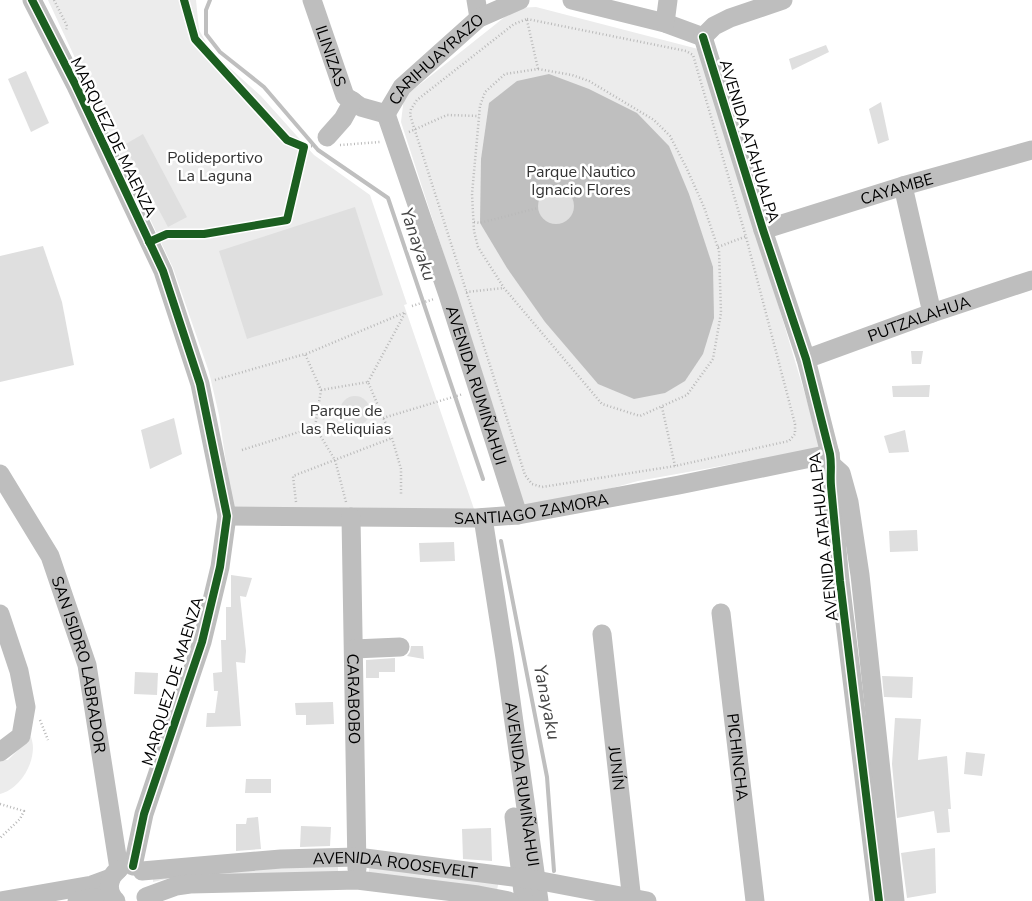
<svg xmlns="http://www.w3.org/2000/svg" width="1032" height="901" viewBox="0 0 1032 901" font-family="'Nunito Sans',sans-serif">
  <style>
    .green { fill: #ececec }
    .water { fill: #bfbfbf }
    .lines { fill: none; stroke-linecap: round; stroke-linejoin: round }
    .stream { stroke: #bfbfbf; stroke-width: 4 }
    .building { fill: #dfdfdf }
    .path { stroke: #b9b9b9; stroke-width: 2.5; stroke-dasharray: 1 2.5; stroke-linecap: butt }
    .minor { stroke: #bebebe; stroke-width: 19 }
    .cycleway-casing { stroke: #fff; stroke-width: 11 }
    .cycleway { stroke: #1b5e20; stroke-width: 8 }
    .labels { text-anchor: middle; stroke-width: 5; stroke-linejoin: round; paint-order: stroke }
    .street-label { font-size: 16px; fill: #000; stroke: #fff }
    .park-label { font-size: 16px; fill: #333; stroke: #fff }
    .water-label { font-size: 18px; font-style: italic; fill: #444; stroke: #fff }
  </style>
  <rect width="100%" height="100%" fill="#fff"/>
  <!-- green -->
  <g class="green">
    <polygon points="48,0 196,0 199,30 211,51 261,96 314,155 370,195 407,304 404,305 474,509 233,509 219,415 209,372 173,268"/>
    <polygon points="536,7 702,50 821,448 638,481 513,515 495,412 401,122 404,97 516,8"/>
    <path d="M31 737C39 758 21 789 0 794V760H8Z"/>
    <polygon points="370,863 499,880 497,890 368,877"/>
    <polygon points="338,866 338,874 184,875 153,882 153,871"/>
  </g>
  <!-- water -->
  <polygon class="water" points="549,74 589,89 637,113 669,146 689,194 713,267 714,318 703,354 685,381 665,393 634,399 598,384 545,322 507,268 480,223 481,159 489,103 517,81"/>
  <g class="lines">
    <!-- stream -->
    <g class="stream">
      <polyline points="210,0 206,10 206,34 220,52 264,87 318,150 388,198 483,479"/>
      <polyline points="501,541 547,777 554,871"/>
    </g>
  </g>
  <!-- building -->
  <g class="building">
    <polygon points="826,45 829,52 792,70 789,59"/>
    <polygon points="26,71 49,123 31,132 8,79"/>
    <polygon points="881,102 889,140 878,144 869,109"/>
    <polygon points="143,134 187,217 168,227 124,145"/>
    <circle cx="556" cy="206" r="18"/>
    <polygon points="355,207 383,295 247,339 219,251"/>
    <polygon points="43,246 62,302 74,365 0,382 0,256"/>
    <polygon points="911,351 923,351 921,364 912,364"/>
    <polygon points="930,385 929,397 893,397 892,386"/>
    <circle cx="355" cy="411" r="15"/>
    <polygon points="174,418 182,454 150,469 141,430"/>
    <polygon points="905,430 909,452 889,453 884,436"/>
    <polygon points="917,530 918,551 890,552 889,531"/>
    <polygon points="454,542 455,561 420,562 419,543"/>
    <polygon points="231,575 252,578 246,597 240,596 246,651 245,663 236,662 241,726 206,727 207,713 215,713 218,691 214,691 213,673 222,672 221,640 226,640 226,607 231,607"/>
    <polygon points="411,646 423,646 424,659 407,656 410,652"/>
    <polygon points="395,658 395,672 379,672 379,678 366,678 366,660"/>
    <polygon points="135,672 158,673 157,695 134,694"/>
    <polygon points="882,676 913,677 912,698 884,697"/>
    <polygon points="333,702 334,724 306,725 306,715 296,715 295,703"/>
    <polygon points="895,718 921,719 918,760 947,756 951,809 948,809 950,832 937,833 934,811 897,818 892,764"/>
    <polygon points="966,752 985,754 982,776 964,774"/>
    <polygon points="246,779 271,779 271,793 245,793"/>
    <polygon points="258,817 261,849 236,851 236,824 246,824 247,818"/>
    <polygon points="301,826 331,827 330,846 300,847"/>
    <polygon points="491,828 492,861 463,859 462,829"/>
    <polygon points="935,848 936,893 907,898 901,853"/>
  </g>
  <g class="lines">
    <!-- path -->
    <g class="path">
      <polyline points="54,0 67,26 66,31"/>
      <polygon points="527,19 686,51 693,55 746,237 795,424 795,434 789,441 675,466 542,487 532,484 525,475 410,115 411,109 417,100 514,24"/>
      <polyline points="527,20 538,69"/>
      <polygon points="538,69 572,75 589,81 654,120 670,136 686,167 704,207 719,251 721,313 713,359 687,395 640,416 602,404 504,288 478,247 474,231 472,194 480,106 485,92 505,74"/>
      <polyline points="409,132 447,115 479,116"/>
      <polyline points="340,145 380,142"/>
      <polyline points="304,147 315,146"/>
      <polyline points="474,222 480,223 538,208"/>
      <polyline points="718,247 747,236"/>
      <polyline points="466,292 504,288"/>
      <polyline points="412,306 434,299"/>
      <polyline points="306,354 406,312"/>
      <polyline points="215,380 305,354 321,390 315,427"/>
      <polyline points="368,382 405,313"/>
      <polyline points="321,390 368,382 392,438 401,469 401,496"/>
      <polyline points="662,407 675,466"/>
      <polyline points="383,418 463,394"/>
      <polyline points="242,450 315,427 335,460 346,502"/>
      <polyline points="296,502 293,476 392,438"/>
      <polyline points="40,720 48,740"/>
      <polyline points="0,804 24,811 20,819 0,838"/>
    </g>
    <!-- minor -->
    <g class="minor">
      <polyline points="32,0 76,86 163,271 200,384 227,516 220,567 202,642 144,814 133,866"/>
      <path id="s1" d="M312 0 345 96 361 107 386 114"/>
      <polyline points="476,0 479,18"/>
      <polyline points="572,0 665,23 703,37"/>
      <polyline points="665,23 668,0"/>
      <path d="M703 37 763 230 806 359 830 454C832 465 830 474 831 486L840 581 879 901"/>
      <polyline points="703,37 714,26 730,18 783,0"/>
      <path id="s2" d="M386 114 448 295 518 515"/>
      <path id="s3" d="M386 114 402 87 479 18 520 0"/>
      <polyline points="327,137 343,119 353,101"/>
      <polyline points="903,186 932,313"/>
      <path id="s4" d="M763 230 903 186 1032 150"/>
      <path id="s5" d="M806 359 932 313 1032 280"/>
      <polyline points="832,465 841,473 849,502 860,575 895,901"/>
      <path id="s6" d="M0 474 50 556 87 665 119 869"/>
      <path id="s7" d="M227 516 476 518 518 515 679 485 830 454"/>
      <path id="s8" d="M351 517 357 869"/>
      <path id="s9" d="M483 518 505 658 539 901"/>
      <path id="s10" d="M721 613 755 901"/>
      <polyline points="0,614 19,671 26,707 21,736 0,752"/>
      <path id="s11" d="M602 634 632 901"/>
      <polyline points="354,649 400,647"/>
      <polyline points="514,817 524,901"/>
      <path id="s12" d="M142 871 281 859 357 857 536 880 647 901"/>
      <polyline points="146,897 176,886 190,884 357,880 478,895 509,901"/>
      <polyline points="1,901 92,885 111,878"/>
      <polyline points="77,901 89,898 112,897"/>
      <path d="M116 901C106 891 108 878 118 870"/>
    </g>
    <!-- cycleway casing -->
    <g class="cycleway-casing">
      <g id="cycleway">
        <polyline points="32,0 76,86 163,271 200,384 227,516 220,567 202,642 144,814 133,866"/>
        <path d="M703 37 763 230 806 359 830 454C832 465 830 474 831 486L840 581 879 901"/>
        <polyline points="149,242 167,234 204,234 287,220 304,147 287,140 195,39 184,0"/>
      </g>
    </g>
    <!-- cycleway -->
    <use href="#cycleway" class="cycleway"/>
  </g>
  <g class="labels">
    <!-- street labels -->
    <g class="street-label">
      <text dy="6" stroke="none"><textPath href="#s1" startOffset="59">ILINIZAS</textPath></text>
      <text dy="6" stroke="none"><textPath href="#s3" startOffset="75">CARIHUAYRAZO</textPath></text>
      <text transform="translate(114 137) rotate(64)" y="6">MARQUEZ DE MAENZA</text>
      <text transform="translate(750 141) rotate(73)" y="6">AVENIDA ATAHUALPA</text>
      <text dy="6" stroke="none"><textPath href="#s4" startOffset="140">CAYAMBE</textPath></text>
      <text dy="6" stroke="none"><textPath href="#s5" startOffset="120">PUTZALAHUA</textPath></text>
      <text dy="6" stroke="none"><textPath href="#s2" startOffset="286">AVENIDA RUMIÑAHUI</textPath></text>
      <text dy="6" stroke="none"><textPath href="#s7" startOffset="305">SANTIAGO ZAMORA</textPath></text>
      <text transform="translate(823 537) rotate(-96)" y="6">AVENIDA ATAHUALPA</text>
      <text dy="6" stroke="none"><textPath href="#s6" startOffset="209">SAN ISIDRO LABRADOR</textPath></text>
      <text transform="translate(172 681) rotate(-73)" y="6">MARQUEZ DE MAENZA</text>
      <text dy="6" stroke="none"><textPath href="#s8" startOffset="182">CARABOBO</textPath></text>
      <text dy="6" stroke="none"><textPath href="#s10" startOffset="145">PICHINCHA</textPath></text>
      <text dy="6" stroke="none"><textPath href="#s11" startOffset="135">JUNÍN</textPath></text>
      <text dy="6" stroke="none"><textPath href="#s9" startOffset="269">AVENIDA RUMIÑAHUI</textPath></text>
      <text dy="6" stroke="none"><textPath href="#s12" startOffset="254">AVENIDA ROOSEVELT</textPath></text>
    </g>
    <!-- park labels -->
    <g class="park-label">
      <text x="215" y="163">Polideportivo<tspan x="215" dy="18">La Laguna</tspan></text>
      <text x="581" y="177">Parque Nautico<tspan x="581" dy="18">Ignacio Flores</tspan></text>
      <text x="346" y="416">Parque de<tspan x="346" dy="18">las Reliquias</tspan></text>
    </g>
    <!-- water labels -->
    <g class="water-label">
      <text transform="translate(418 244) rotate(71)" y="6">Yanayaku</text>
      <text transform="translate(547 702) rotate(79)" y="6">Yanayaku</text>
    </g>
  </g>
</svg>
